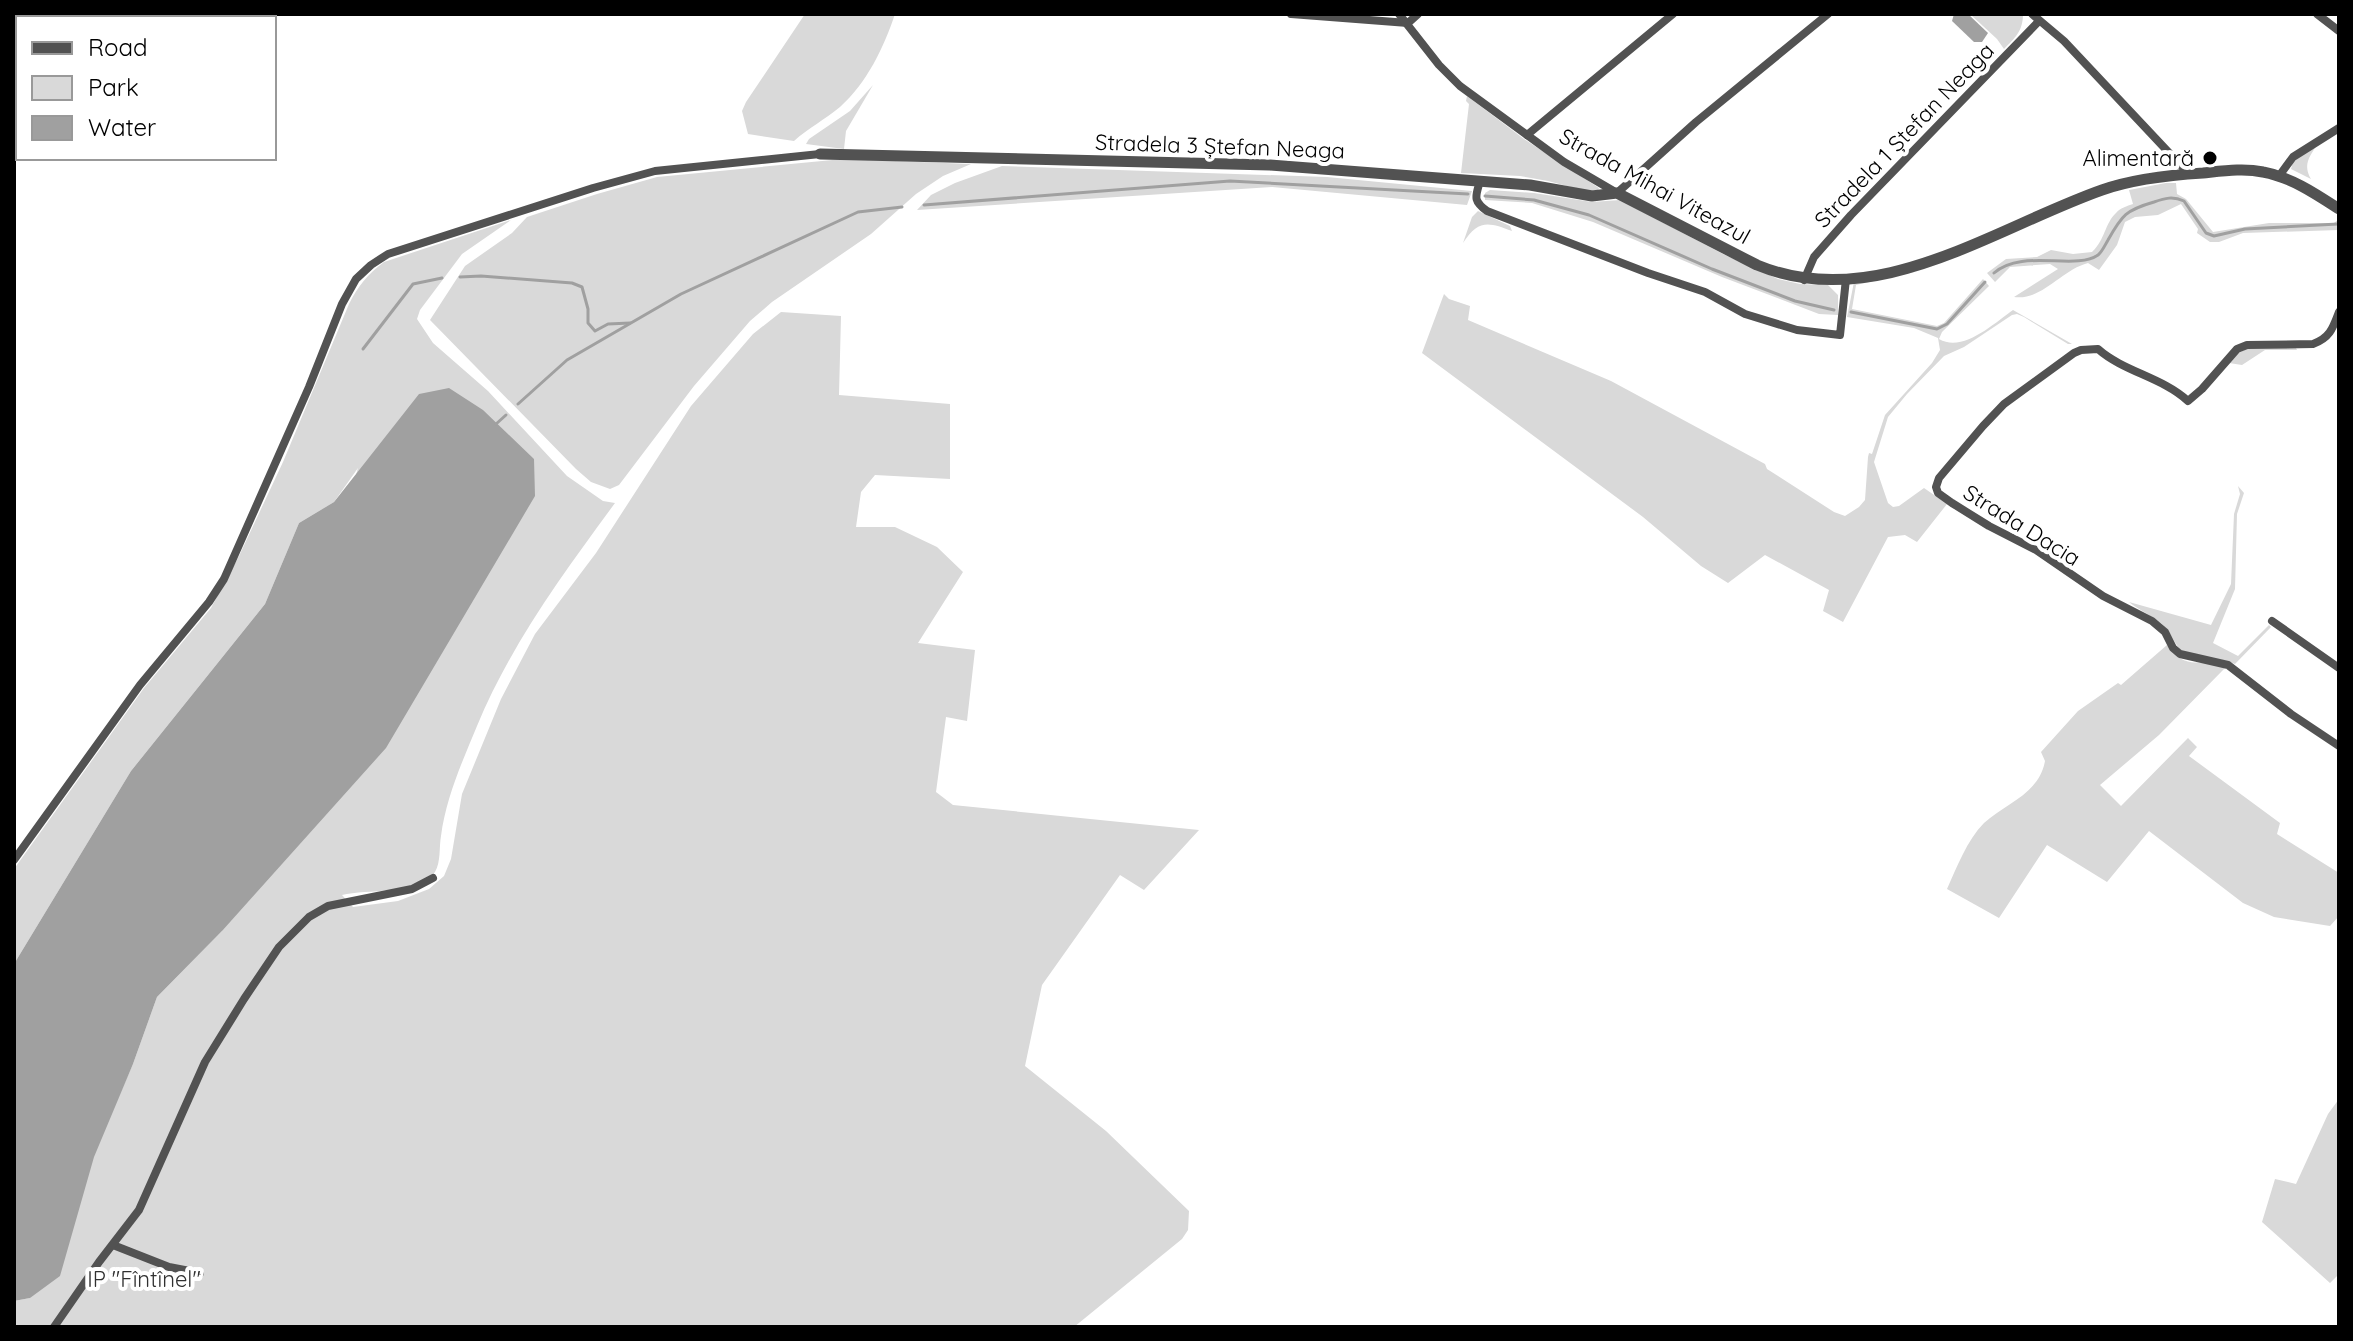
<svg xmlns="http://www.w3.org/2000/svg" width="2353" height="1341" viewBox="0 0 2353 1341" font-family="Quicksand,sans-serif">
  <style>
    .green { fill: #d9d9d9 }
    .water { fill: #a0a0a0 }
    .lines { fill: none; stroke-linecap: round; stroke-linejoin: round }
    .stream { stroke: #a0a0a0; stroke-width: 3 }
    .minor { stroke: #525252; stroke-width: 8 }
    .tertiary { stroke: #525252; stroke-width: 11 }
    .poi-dot { fill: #000; stroke: #fff; stroke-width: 3 }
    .labels { text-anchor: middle; stroke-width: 8; stroke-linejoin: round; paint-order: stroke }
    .street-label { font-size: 22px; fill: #000; stroke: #fff }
    .poi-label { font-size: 22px; fill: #000; stroke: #fff; text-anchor: end }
    .park-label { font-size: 22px; fill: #303030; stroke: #fff }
  </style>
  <rect width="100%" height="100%" fill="#fff"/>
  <!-- green -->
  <g class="green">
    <path d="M805 14H895C884 47 867 83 840 107 826 119 808 128 794 141L748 134 742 111 746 102Z"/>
    <path d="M1970 14H2023C2023 31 2015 38 2004 49L1997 39Z"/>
    <polygon points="873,85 846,131 844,149 806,144 809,139 850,111"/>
    <polygon points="1467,96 1524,139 1599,188 1598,191 1593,193 1548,181 1520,176 1461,173 1469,104 1466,101"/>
    <path d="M2317 145C2309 157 2303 165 2311 179L2291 169 2293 162Z"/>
    <polygon points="843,159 971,164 943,176 916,194 871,234 772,302 750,321 694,386 619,485 610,489 591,482 576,469 430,320 465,266 512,233 527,217 597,194 657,177"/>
    <polygon points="1002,166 1327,177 1472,191 1467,205 1272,187 917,210 931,195 955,183"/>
    <path d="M2166 183H2176L2177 194 2186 199 2213 232 2269 223H2334L2339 219V230L2243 233 2219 242H2210L2197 233 2198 229 2181 204 2158 215 2135 217 2125 222 2117 245 2099 270 2088 263C2061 270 2042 301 2014 297L2058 269 2050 264 2010 267 1995 282 1987 273 2006 259 2037 257 2051 250 2073 254 2092 252C2105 240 2105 223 2116 213 2120 208 2127 206 2133 204L2129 190Z"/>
    <polygon points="1490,190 1534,193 1592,202 1620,200 1723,254 1778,279 1800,284 1828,285 1838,295 1838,315 1819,314 1722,277 1593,222 1532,203 1485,200 1485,193"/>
    <path d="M1478 211 1510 226 1512 231C1489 222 1478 219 1463 243L1472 217Z"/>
    <path d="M511 220 462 254 420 310 417 319 433 343 488 391 567 476 603 501 615 503C563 574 511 644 477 726 462 762 446 798 441 836 439 847 441 862 435 872 418 895 367 889 342 895L353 907 398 901 429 889 444 876 451 859 462 794 501 699 535 634 596 553 691 406 753 334 781 312 841 316 839 395 950 404V479L875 475 861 492 856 527H895L937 547 963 572 918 643 975 650 967 721 946 717 936 792 953 805 1199 830 1144 890 1120 875 1042 985 1025 1066 1106 1131 1189 1211 1188 1230 1182 1239 1074 1327H14V1301L30 1298 133 1064 157 997 222 931 358 468 334 502 299 523 265 604 131 771 14 964V869L144 688 211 608 239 556 283 462 349 304C358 286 368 274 384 262Z"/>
    <path d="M1912 270 1914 272 1856 285 1852 309 1937 326 1944 323 1983 279 1989 286 1942 332 1939 339C1963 353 1993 324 2013 310L2072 344H2068L2024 317 2017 314 2012 315 1964 347 1944 356 1907 394 1888 417 1874 462 1888 503 1893 507 1899 506 1924 488 1947 504 1917 542 1905 535 1888 537 1843 622 1823 611 1829 590 1765 555 1728 583 1701 566 1643 517 1422 353 1444 294 1449 299 1470 306 1468 320 1611 381 1765 464 1767 469 1834 512 1845 516 1859 507 1865 500 1868 457 1869 453 1872 454 1885 415 1932 363 1940 350 1938 338 1914 328 1847 317 1854 282Z"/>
    <polygon points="2249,348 2296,348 2297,350 2265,350 2242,365 2229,363 2236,354"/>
    <path d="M2238 486 2244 493 2237 514 2235 589 2213 643 2238 656 2269 625 2271 627 2235 664C2219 656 2200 661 2185 653 2175 647 2173 636 2166 628 2155 616 2141 612 2129 602L2211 625 2231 584 2234 514 2240 494Z"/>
    <path d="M2167 645C2188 674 2200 655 2225 668L2159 735 2100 785 2121 806 2188 738 2197 747 2189 756 2280 823 2277 834 2339 873V916L2330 926 2274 917 2243 903 2149 831 2107 882 2047 845 1999 918 1947 889C1957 867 1967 840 1984 823 2006 803 2039 794 2045 761L2041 752 2078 711 2118 683 2121 685Z"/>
    <polygon points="2339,1099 2339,1274 2330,1283 2262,1222 2275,1179 2296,1184 2328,1114"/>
  </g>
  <!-- water -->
  <g class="water">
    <polygon points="1954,14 1968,14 1988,33 1982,42 1974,42 1952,21"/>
    <polygon points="449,388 483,410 534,459 535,496 386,748 222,931 157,997 133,1064 94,1157 60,1276 30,1298 14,1301 14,964 131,771 265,604 299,523 334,502 419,394"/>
  </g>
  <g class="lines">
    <!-- stream -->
    <g class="stream">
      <polyline points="1485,196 1534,200 1589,215 1712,269 1795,301 1834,310"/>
      <polyline points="924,205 1230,181 1468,194"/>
      <path d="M1994 273C2022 248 2075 271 2098 255 2102 252 2105 245 2108 240 2122 215 2126 210 2154 202 2165 198 2173 196 2184 201L2206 233 2214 236 2245 229 2338 224"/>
      <polyline points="460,277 481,276 572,283 582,287 588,309 588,323 595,331 608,324 630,323"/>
      <polyline points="1851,312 1937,329 1947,324 1985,282"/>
      <polyline points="363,349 413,284 442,278"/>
      <polyline points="518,404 567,360 681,294 858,212 902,207"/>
      <polyline points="496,424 506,415"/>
    </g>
    <!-- minor -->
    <g class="minor">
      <polyline points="1291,14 1408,23 1418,14"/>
      <polyline points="1399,14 1439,65 1460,86 1564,162 1617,193 1696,122 1828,14"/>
      <polyline points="2032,14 2064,41 2189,174"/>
      <polyline points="2317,14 2339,31"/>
      <polyline points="1527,135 1673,14"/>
      <polyline points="2279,176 2293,157 2339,128"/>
      <path d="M1480 181C1476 196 1472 200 1487 211L1648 273 1705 292 1745 314 1797 330 1840 335 1846 279"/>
      <polyline points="1804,280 1814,257 1851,215 2039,21"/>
      <path d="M2339 312C2333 328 2330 338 2313 344L2247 345 2237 349 2202 389 2188 401C2162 377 2124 372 2098 349L2081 350 2074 353 2004 404 1983 426 1939 478 1936 487 1938 493 1952 503 1989 526 2036 550 2103 596 2152 621 2165 632 2173 648 2180 654 2228 665 2291 714 2339 746"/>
      <polyline points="2272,621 2339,668"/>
      <polyline points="14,860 140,685 209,602 224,579 309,387 342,304 356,279 371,265 388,254 593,188 655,171 820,154"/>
      <polyline points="113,1245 169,1267 200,1273"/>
      <polyline points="54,1327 99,1262 139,1210 205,1062 244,999 279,947 309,917 328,906 412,889 433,878"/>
    </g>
    <!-- tertiary -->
    <path class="tertiary" d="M820 154 1270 165 1530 185 1592 196 1617 193 1757 265C1875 314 1994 228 2102 190 2133 179 2170 175 2203 173 2223 171 2244 168 2263 172 2291 177 2316 194 2339 209"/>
  </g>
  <!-- markers -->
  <circle class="poi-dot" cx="2210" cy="158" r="8"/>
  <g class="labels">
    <!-- street labels -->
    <g class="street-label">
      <text transform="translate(1904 135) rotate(-46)" y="8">Stradela 1 Ștefan Neaga</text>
      <text transform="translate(1220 146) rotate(2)" y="8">Stradela 3 Ștefan Neaga</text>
      <text transform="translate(1655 186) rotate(29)" y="8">Strada Mihai Viteazul</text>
      <text transform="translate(2022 525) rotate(32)" y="8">Strada Dacia</text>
    </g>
    <!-- poi labels -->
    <g class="poi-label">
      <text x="2194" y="166">Alimentară</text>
    </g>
    <!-- park labels -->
    <g class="park-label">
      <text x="144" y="1287">IP "Fîntînel"</text>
    </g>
  </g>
  <!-- border -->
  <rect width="2353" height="1341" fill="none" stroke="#000000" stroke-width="32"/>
  <!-- legend -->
  <rect x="16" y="16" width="260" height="144" fill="#ffffff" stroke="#999999" stroke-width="2"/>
  <rect x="32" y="42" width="40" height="12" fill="#525252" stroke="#999999" stroke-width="2"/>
  <text x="88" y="56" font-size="24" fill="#000000">Road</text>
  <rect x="32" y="76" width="40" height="24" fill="#d9d9d9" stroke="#999999" stroke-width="2"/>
  <text x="88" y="96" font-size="24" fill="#000000">Park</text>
  <rect x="32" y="116" width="40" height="24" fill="#a0a0a0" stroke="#999999" stroke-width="2"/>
  <text x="88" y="136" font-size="24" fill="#000000">Water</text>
</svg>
